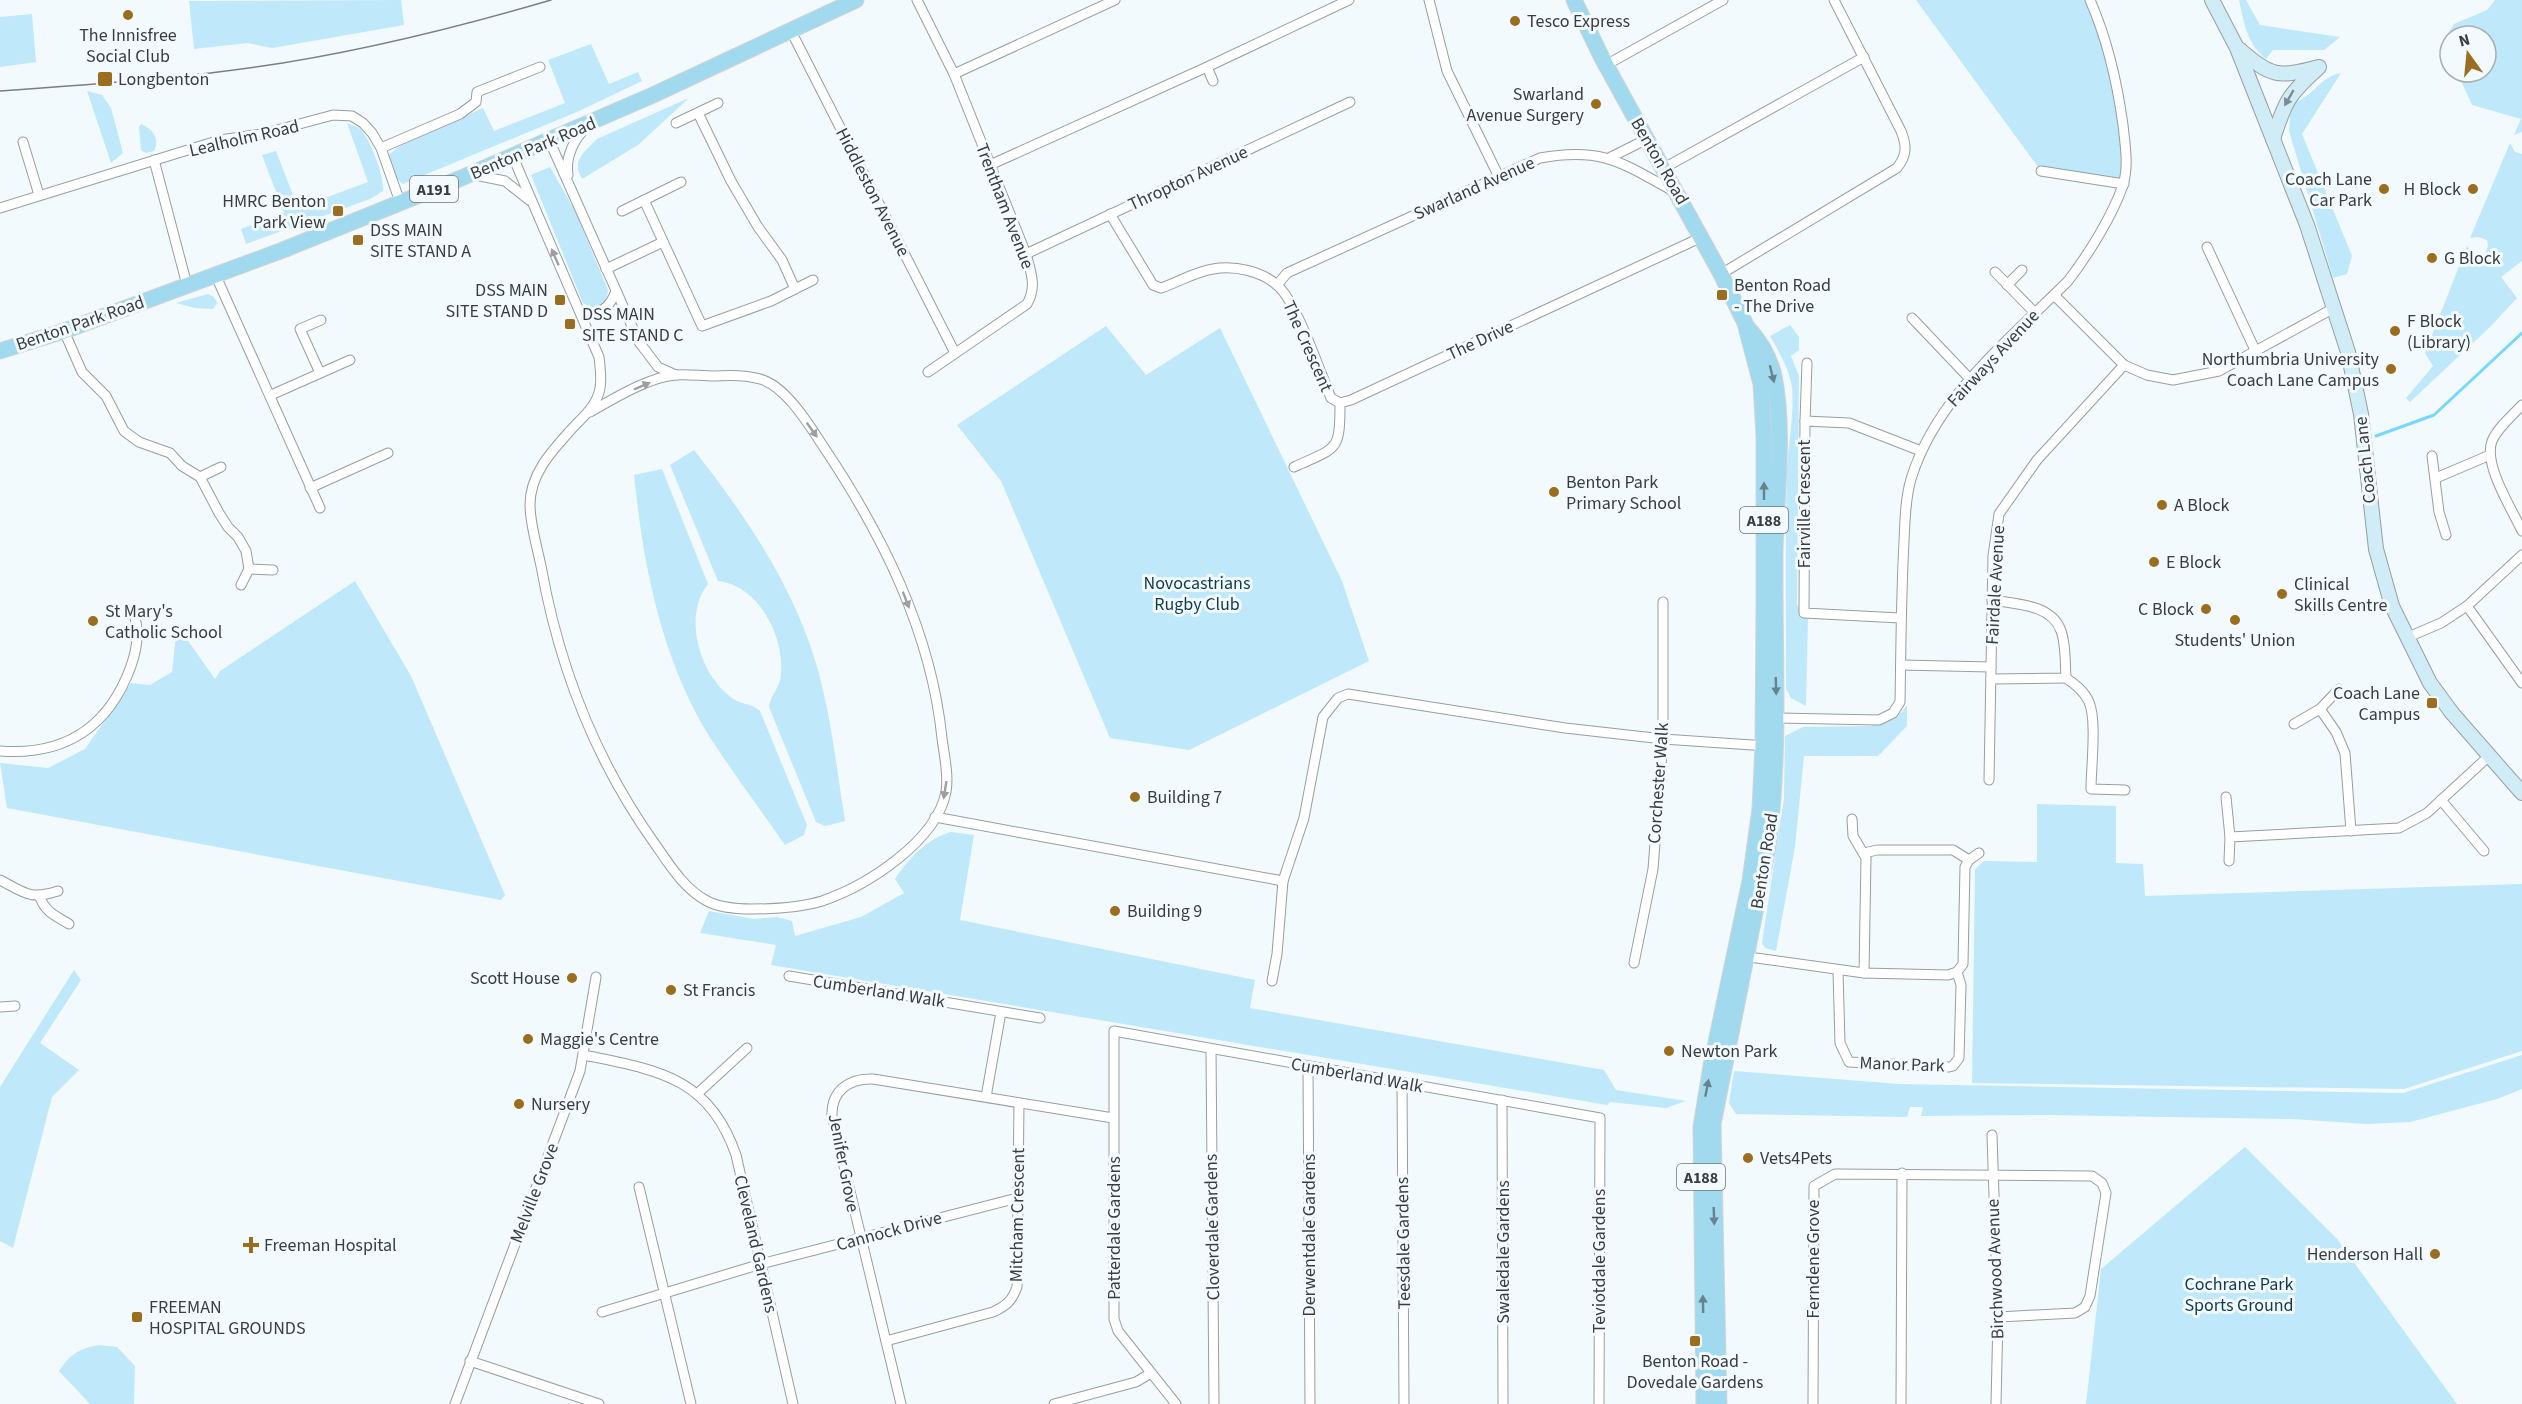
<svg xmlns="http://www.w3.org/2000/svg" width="2522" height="1404" viewBox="0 0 2522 1404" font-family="'Source Sans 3',sans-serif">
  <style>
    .green { fill: #bfe8fa }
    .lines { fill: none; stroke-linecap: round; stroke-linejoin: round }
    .stream { stroke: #77d7fe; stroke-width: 3 }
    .street-casing { stroke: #979ea1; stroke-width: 11 }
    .secondary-casing { stroke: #979ea1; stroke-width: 16 }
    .primary-casing { stroke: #d4d4d5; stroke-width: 17 }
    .street { stroke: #fff; stroke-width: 9 }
    .secondary { stroke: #d0ecf7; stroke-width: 14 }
    .primary { stroke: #a1d9ef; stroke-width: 15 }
    .tram { stroke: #7a7f81; stroke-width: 1.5 }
    .oneway { fill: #7e8c92 }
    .oneway2 { fill: #9c9e9f }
    .oneway3 { fill: #68838e }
    .poi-dot { fill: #9b6d1e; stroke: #f2fafd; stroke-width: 2 }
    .labels { text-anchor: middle; stroke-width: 6; stroke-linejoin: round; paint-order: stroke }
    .shield { fill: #f2fafd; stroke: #717678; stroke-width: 1.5 }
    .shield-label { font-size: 16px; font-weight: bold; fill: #3a3d3f }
    .poi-label { font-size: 18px; fill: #3a3d3f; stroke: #f2fafd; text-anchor: start }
    .street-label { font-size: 18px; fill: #3a3d3f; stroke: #f2fafd }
    .park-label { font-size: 18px; fill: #0f3b4b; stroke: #f2fafd }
  </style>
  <rect width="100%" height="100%" fill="#f2fafd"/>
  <!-- green -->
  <g class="green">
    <polygon points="401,0 404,25 272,48 248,43 194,49 189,1"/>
    <polygon points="1916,0 2090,0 2119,96 2124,184 2041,171"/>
    <path d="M2239 0H2246L2260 25 2340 37 2324 50H2273L2266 59C2247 44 2244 23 2239 0Z"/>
    <polygon points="2495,0 2522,0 2522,132 2514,135 2521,119 2472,105 2457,72 2486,72 2486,36 2450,36 2450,55 2444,40 2454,24 2487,10"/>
    <polygon points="32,14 36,62 0,67 0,17"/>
    <path d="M591 44 609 84 638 72 642 81 579 111 403 184C393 177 390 167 389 155L398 147 483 108 494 131 565 103 548 60Z"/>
    <path d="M2341 73 2302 134 2352 256 2347 274 2333 278 2289 131 2290 116 2295 102C2314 96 2321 76 2341 73Z"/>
    <polygon points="87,91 102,95 111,108 123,153 111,163"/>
    <polygon points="689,98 638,145 582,179 578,170 578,162 583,153 597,139"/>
    <path d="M347 123C350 125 357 126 360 129 370 138 385 179 383 191L370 199 246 244 241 229 284 213 262 155 276 151 298 208 368 182Z"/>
    <path d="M141 124C153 129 160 139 154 151L146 153 141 150 139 127Z"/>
    <polygon points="2510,143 2515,152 2522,154 2522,261 2501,277 2517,298 2490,327 2410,402 2406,398 2433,366 2425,353 2467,246 2473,256 2478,256 2481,263 2488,261 2485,254 2488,246 2487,240 2478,237 2470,238"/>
    <path d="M550 167 575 211 608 290C607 305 596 311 583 303L531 175Z"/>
    <polygon points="208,294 214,297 217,303 213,309 195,308 176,303"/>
    <path d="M1790 325 1799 337V350L1791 356 1799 376 1797 605 1808 619 1806 706 1791 698 1786 689C1786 615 1785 542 1787 469 1788 444 1796 404 1791 382 1787 365 1778 350 1770 336Z"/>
    <polygon points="1106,326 1146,375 1220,328 1342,581 1369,661 1189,750 1110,738 1001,481 957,425"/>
    <path d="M694 450C750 521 803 600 823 690 833 733 838 777 845 821L825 826 816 822 769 707C771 694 780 689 781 673 784 635 758 585 718 581L670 465Z"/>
    <path d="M662 469 708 584C683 615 699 670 727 694 740 706 750 702 760 711L807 825 804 835 785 845C760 809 733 773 709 736 661 658 643 564 634 475Z"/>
    <polygon points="355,581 411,676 505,895 501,900 7,808 0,763 48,768 85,749 131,683 150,685 172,672 177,625 215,679 220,671"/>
    <polygon points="1907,705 1907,726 1878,756 1804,756 1795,847 1776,951 1765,948 1762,943 1784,798 1785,736 1803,727 1871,726 1902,712"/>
    <polygon points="2037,804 2116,806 2116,863 2143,864 2145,896 2522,884 2522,1051 2404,1089 1972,1083 1975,869 1984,861 2037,862"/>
    <path d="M951 832 974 835 960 920 1255 980 1250 1008 1604 1070 1616 1090 1686 1101 1666 1108 1610 1102 1607 1105 771 965 776 945 700 933 709 911 754 919 777 917 792 921 795 936 861 917 904 893 895 879C908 859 928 838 951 832Z"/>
    <polygon points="74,970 81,980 40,1043 79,1070 52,1097 13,1248 0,1241 0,1087"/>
    <polygon points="2522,1055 2522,1089 2497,1099 2410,1122 2367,1124 2292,1119 2047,1115 1921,1116 1923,1107 1910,1107 1907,1117 1736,1114 1729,1103 1734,1071 1899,1084 2403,1093"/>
    <polygon points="2245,1147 2337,1239 2457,1404 2086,1404 2101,1269"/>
    <path d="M100 1345 117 1347 135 1366 134 1404H90L59 1371C70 1354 80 1348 100 1345Z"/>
  </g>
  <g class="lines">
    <!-- stream -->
    <polyline class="stream" points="2376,436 2434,415 2522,333"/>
    <!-- street casing -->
    <g class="street-casing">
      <g id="street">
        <path d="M917 0 954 74 1026 254C1031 272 1037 287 1027 304L928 372"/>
        <polyline points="1429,0 1447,71 1499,177"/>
        <polyline points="791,31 955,353"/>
        <polyline points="1606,65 1723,0"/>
        <polyline points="1207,67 1349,0"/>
        <polyline points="954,74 1115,0"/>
        <polyline points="676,123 718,103"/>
        <polyline points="23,142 39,195"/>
        <polyline points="550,142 639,342 658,367 676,375"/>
        <polyline points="381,148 460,114 476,102 477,92 540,67"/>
        <path d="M513 157 599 357C600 367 602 378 600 388 597 407 581 418 569 432 550 453 530 475 530 505 530 524 537 546 541 566 559 667 595 760 655 844 669 864 684 889 707 901 720 908 738 909 752 909 776 909 799 908 822 901 866 886 936 842 946 792 949 775 944 755 942 738 931 631 882 534 823 446 809 425 786 386 760 379 747 375 728 375 714 376 701 376 688 374 675 375 649 377 613 399 590 412"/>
        <polyline points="1609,158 1647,139"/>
        <polyline points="154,160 187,285"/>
        <polyline points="990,165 1207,67 1213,81"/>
        <polyline points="1664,168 1864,57"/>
        <polyline points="2041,171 2124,184"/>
        <polyline points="475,175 505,181 529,200"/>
        <path d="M568 175C565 157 574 138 588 126"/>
        <polyline points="644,200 702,326 771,301 795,289 782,260 758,227 731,181 698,113"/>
        <polyline points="0,208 220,140 262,134 333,115 352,116 363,123 372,133 381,148 400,202"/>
        <polyline points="622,211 681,182"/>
        <path d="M1110 214 1153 285 1161 288C1179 282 1194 272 1213 269 1234 265 1262 271 1278 286 1297 303 1320 372 1331 398L1340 403"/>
        <polyline points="2207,247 2255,350"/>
        <polyline points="1026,254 1350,102"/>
        <polyline points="606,269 663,242"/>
        <polyline points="1995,272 2035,313"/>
        <polyline points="215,274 320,508"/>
        <path d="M1721 274 1897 168C1907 155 1907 146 1901 131L1834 0"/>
        <path d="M1277 285 1287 273 1540 158C1602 147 1621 162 1673 191"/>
        <polyline points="2007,285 2022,270"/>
        <polyline points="795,289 813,280"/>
        <polyline points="2054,295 2124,365 2147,375 2173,380 2219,371 2334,308"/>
        <path d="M579 310C598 316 609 310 616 291"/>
        <polyline points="1912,318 1970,379"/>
        <polyline points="64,331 82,372 106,396 124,431 139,442 170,453 182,466 200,477 219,513 228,527 238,537 246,551 249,569 241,585"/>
        <polyline points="320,373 300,329 321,320"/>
        <polyline points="271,395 350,360"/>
        <path d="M2522 405C2512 416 2498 427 2492 441 2483 465 2512 509 2522 531"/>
        <polyline points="1805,421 1807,363"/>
        <polyline points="2432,456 2439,512 2446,535"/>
        <path d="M1294 467C1337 447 1340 453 1340 403L1351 400 1702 237"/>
        <polyline points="200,477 221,467"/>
        <polyline points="2436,478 2490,455"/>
        <polyline points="310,488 388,453"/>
        <polyline points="249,569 273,570"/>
        <polyline points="2467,606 2522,683"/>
        <polyline points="1900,618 1804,613 1805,421 1849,423 1921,451"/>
        <polyline points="2406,638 2441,623 2467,606 2522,555"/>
        <polyline points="1901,665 1991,667"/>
        <path d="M2066 678C2076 685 2084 691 2089 702 2097 720 2091 768 2091 789L2125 790"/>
        <path d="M1991 679 2066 678C2065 663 2066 644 2061 631 2052 604 2015 604 1992 600"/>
        <polyline points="2339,689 2320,709 2336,732 2345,753 2351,831"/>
        <path d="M1772 718 1879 720 1893 713 1900 702C1901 649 1901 596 1904 542 1905 522 1905 499 1911 479 1936 397 2009 340 2068 281 2088 255 2113 215 2123 185 2129 166 2125 144 2123 125 2117 81 2108 41 2090 0"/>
        <polyline points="2294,724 2320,709"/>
        <path d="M0 751C65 756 109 727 131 666 137 649 140 629 133 612"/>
        <polyline points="1989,780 1993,556 1999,514 2037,460 2124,365"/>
        <polyline points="2226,797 2230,837"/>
        <polyline points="2441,800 2484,851"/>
        <polyline points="935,817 1283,881"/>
        <polyline points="1852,819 1853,836 1866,858 1864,973"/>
        <polyline points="1864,853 1877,850 1953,850 1969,860"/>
        <polyline points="2229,861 2230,837 2399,828 2427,813 2489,756"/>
        <path d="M0 880C25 893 30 900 58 891"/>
        <path d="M40 897C45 912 56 916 69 924"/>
        <polyline points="1742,956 1864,973 1948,975 1957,972 1963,964 1965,867 1969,860 1979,853"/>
        <polyline points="1634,963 1653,869 1663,739 1663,602"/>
        <polyline points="1838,971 1840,1043 1849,1062 1949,1067 1953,1066 1959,1058 1961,985 1957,972"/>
        <polyline points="789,976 1040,1018"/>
        <polyline points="1272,981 1277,954 1283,881 1304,818 1323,717 1338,698 1348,694 1565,728 1663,739 1767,746"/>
        <polyline points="0,1007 15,1006"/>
        <polyline points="1211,1049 1214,1404"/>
        <path d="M584 1055C656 1070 709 1076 736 1155L793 1404"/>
        <polyline points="1308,1067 1310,1404"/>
        <polyline points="1402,1082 1404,1404"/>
        <polyline points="697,1094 747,1048"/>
        <polyline points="986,1097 1001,1012"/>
        <polyline points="1502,1100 1503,1404"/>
        <polyline points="1992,1135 1998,1317 1996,1404"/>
        <polyline points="639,1187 691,1404"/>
        <polyline points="602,1312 761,1264 1017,1198"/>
        <path d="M886 1341 993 1312C1006 1306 1012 1301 1017 1287L1019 1103"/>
        <polyline points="470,1361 599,1404"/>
        <polyline points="455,1404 580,1071 596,977"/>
        <path d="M901 1404 832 1116C831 1091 849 1078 873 1079L1113 1118"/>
        <polyline points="1054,1404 1136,1382 1151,1373"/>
        <polyline points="1176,1404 1118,1331 1114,1319 1114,1031 1600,1118 1599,1404"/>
        <polyline points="1813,1404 1814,1186 1835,1174 2092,1176 2102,1183 2106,1193 2090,1296 2085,1307 2075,1313 1998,1317"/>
        <polyline points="1901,1404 1902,1173"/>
      </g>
    </g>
    <!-- secondary casing -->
    <g class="secondary-casing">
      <g id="secondary">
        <polyline points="2212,0 2237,48 2307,225 2348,352 2361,414 2376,549 2392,606 2430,683 2452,713 2522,793"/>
        <path d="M2239 49C2272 77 2277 78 2319 67"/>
        <path d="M2273 139C2285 102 2288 95 2317 69"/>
      </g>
    </g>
    <!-- primary casing -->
    <g class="primary-casing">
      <g id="primary">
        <polyline points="1574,0 1602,58 1721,274 1745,323 1761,384 1764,435 1764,609 1763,746 1760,809 1750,881 1711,1066 1701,1127 1704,1404"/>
        <polyline points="0,351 64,331 283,250 459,179 653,95 856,0"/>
        <path d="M1719 1404 1713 1124 1768 847C1781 750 1774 651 1775 552 1776 496 1785 431 1774 376 1770 358 1760 341 1748 328"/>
      </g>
    </g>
    <!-- street -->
    <use href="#street" class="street"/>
    <!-- secondary -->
    <use href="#secondary" class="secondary"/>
    <!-- primary -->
    <use href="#primary" class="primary"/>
    <!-- tram -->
    <path class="tram" d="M0 91C73 86 145 81 218 72 331 59 442 32 551 0"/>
  </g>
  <!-- one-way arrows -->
  <defs><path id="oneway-solid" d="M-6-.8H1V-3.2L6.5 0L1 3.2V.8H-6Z" transform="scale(1.5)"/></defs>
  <use class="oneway" href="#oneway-solid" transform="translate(2289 98) rotate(120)"/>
  <g class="oneway2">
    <use href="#oneway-solid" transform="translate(555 257) rotate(-114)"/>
    <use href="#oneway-solid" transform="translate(642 386) rotate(-23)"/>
    <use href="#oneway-solid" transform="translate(812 430) rotate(54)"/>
    <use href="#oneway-solid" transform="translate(906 600) rotate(69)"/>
    <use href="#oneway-solid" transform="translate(945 790) rotate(99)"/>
  </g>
  <g class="oneway3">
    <use href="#oneway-solid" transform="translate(1772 374) rotate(76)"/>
    <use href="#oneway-solid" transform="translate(1764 491) rotate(-90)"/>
    <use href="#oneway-solid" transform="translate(1776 686) rotate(88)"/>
    <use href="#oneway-solid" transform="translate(1707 1088) rotate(-79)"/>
    <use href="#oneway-solid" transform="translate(1714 1216) rotate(88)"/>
    <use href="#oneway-solid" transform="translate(1703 1304) rotate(-91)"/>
  </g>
  <!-- markers -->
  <g class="poi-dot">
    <circle cx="128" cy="15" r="6"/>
    <circle cx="1515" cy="21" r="6"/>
    <rect x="97" y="71" width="16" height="16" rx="3"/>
    <circle cx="1596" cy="104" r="6"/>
    <circle cx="2384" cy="189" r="6"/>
    <circle cx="2473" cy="189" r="6"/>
    <rect x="332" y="205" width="12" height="12" rx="3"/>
    <rect x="352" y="234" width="12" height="12" rx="3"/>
    <circle cx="2432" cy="258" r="6"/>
    <rect x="1716" y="289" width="12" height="12" rx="3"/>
    <rect x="554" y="294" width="12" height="12" rx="3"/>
    <rect x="564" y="318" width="12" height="12" rx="3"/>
    <circle cx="2395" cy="331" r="6"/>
    <circle cx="2391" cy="369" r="6"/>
    <circle cx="1554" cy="492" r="6"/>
    <circle cx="2162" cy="505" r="6"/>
    <circle cx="2154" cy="562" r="6"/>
    <circle cx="2282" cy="594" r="6"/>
    <circle cx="2206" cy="609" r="6"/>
    <circle cx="2235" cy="620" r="6"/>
    <circle cx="93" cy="621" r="6"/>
    <rect x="2426" y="697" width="12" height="12" rx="3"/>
    <circle cx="1135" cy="797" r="6"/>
    <circle cx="1115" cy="911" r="6"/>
    <circle cx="572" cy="978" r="6"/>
    <circle cx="671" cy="990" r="6"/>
    <circle cx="528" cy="1039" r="6"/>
    <circle cx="1669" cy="1051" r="6"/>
    <circle cx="519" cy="1104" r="6"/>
    <circle cx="1748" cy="1158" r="6"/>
    <path d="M248 1236h6v6h6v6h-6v6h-6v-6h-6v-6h6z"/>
    <circle cx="2435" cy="1254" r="6"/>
    <rect x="131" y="1311" width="12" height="12" rx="3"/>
    <rect x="1689" y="1335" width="12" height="12" rx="3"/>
  </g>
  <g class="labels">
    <!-- shield labels -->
    <g class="shield">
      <rect x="410" y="176" width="48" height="26" rx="4.5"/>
      <rect x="1740" y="507" width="48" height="26" rx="4.5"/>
      <rect x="1677" y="1164" width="48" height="26" rx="4.5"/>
    </g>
    <g class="shield-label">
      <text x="434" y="195">A191</text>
      <text x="1764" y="526">A188</text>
      <text x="1701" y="1183">A188</text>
    </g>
    <!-- poi labels -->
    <g class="poi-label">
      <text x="1527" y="27">Tesco Express</text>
      <text x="128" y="41" text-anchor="middle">The Innisfree<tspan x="128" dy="21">Social Club</tspan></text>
      <text x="118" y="85">Longbenton</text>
      <text x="1584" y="100" text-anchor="end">Swarland<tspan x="1584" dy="21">Avenue Surgery</tspan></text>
      <text x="2372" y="185" text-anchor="end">Coach Lane<tspan x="2372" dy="21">Car Park</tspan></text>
      <text x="2461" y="195" text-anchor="end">H Block</text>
      <text x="326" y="207" text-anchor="end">HMRC Benton<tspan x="326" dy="21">Park View</tspan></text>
      <text x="370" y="236">DSS MAIN<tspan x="370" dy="21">SITE STAND A</tspan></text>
      <text x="2444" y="264">G Block</text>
      <text x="1734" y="291">Benton Road<tspan x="1734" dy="21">- The Drive</tspan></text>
      <text x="548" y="296" text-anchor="end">DSS MAIN<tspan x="548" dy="21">SITE STAND D</tspan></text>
      <text x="582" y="320">DSS MAIN<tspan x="582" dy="21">SITE STAND C</tspan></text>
      <text x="2407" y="327">F Block<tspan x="2407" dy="21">(Library)</tspan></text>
      <text x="2379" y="365" text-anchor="end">Northumbria University<tspan x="2379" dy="21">Coach Lane Campus</tspan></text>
      <text x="1566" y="488">Benton Park<tspan x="1566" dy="21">Primary School</tspan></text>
      <text x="2174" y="511">A Block</text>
      <text x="2166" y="568">E Block</text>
      <text x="2294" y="590">Clinical<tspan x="2294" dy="21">Skills Centre</tspan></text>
      <text x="2194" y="615" text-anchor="end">C Block</text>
      <text x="105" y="617">St Mary's<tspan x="105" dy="21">Catholic School</tspan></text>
      <text x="2235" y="646" text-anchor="middle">Students' Union</text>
      <text x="2420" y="699" text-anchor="end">Coach Lane<tspan x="2420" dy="21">Campus</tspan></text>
      <text x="1147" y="803">Building 7</text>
      <text x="1127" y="917">Building 9</text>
      <text x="560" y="984" text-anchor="end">Scott House</text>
      <text x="683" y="996">St Francis</text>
      <text x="540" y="1045">Maggie's Centre</text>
      <text x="1681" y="1057">Newton Park</text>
      <text x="531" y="1110">Nursery</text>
      <text x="1760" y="1164">Vets4Pets</text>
      <text x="264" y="1251">Freeman Hospital</text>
      <text x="2423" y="1260" text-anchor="end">Henderson Hall</text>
      <text x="149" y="1313">FREEMAN<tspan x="149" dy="21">HOSPITAL GROUNDS</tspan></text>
      <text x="1695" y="1367" text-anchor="middle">Benton Road -<tspan x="1695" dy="21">Dovedale Gardens</tspan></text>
    </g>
    <!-- street labels -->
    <g class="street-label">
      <text transform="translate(244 138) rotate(-13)" y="6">Lealholm Road</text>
      <text transform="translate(533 148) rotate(-23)" y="6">Benton Park Road</text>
      <text transform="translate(1660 161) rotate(60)" y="6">Benton Road</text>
      <text transform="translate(1188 178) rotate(-25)" y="6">Thropton Avenue</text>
      <text transform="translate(1474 188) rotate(-24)" y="6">Swarland Avenue</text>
      <text transform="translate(873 192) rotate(63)" y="6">Hiddleston Avenue</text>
      <text transform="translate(1005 206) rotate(69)" y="6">Trentham Avenue</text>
      <text transform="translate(80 323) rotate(-19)" y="6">Benton Park Road</text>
      <text transform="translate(1480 340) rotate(-25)" y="6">The Drive</text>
      <text transform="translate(1308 346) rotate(66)" y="6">The Crescent</text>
      <text transform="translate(1993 358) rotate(-47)" y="6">Fairways Avenue</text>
      <text transform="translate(2365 460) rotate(-96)" y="6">Coach Lane</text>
      <text transform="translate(1804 504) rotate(-90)" y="6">Fairville Crescent</text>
      <text transform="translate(1995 585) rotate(-87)" y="6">Fairdale Avenue</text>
      <text transform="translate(1658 783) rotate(-86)" y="6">Corchester Walk</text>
      <text transform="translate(1764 861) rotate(-81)" y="6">Benton Road</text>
      <text transform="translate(879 991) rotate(9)" y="6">Cumberland Walk</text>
      <text transform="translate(1902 1064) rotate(2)" y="6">Manor Park</text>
      <text transform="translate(1357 1075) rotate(10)" y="6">Cumberland Walk</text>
      <text transform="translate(844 1163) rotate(79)" y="6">Jenifer Grove</text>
      <text transform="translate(534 1193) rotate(-69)" y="6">Melville Grove</text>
      <text transform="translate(1017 1215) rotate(-89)" y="6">Mitcham Crescent</text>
      <text transform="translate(1212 1227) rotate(-91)" y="6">Cloverdale Gardens</text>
      <text transform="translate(1114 1228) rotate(-90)" y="6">Patterdale Gardens</text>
      <text transform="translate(889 1231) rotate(-15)" y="6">Cannock Drive</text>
      <text transform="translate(1309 1235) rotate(-90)" y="6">Derwentdale Gardens</text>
      <text transform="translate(1403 1243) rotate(-91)" y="6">Teesdale Gardens</text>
      <text transform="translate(756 1244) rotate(77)" y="6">Cleveland Gardens</text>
      <text transform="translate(1503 1252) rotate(-90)" y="6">Swaledale Gardens</text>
      <text transform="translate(1813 1259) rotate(-90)" y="6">Ferndene Grove</text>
      <text transform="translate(1599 1261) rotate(-90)" y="6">Teviotdale Gardens</text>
      <text transform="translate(1995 1269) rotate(-92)" y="6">Birchwood Avenue</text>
    </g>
    <!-- park labels -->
    <g class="park-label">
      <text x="1197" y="589">Novocastrians<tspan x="1197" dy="21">Rugby Club</tspan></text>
      <text x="2239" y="1290">Cochrane Park<tspan x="2239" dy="21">Sports Ground</tspan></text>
    </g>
  </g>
  <!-- north arrow -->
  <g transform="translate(2468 54) rotate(345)"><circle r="28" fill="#f2fafd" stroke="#a8aeb1" stroke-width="1.5"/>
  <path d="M0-4.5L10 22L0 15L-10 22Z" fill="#9b6d1e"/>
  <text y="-9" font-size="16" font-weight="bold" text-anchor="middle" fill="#3a3d3f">N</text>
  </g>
</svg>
